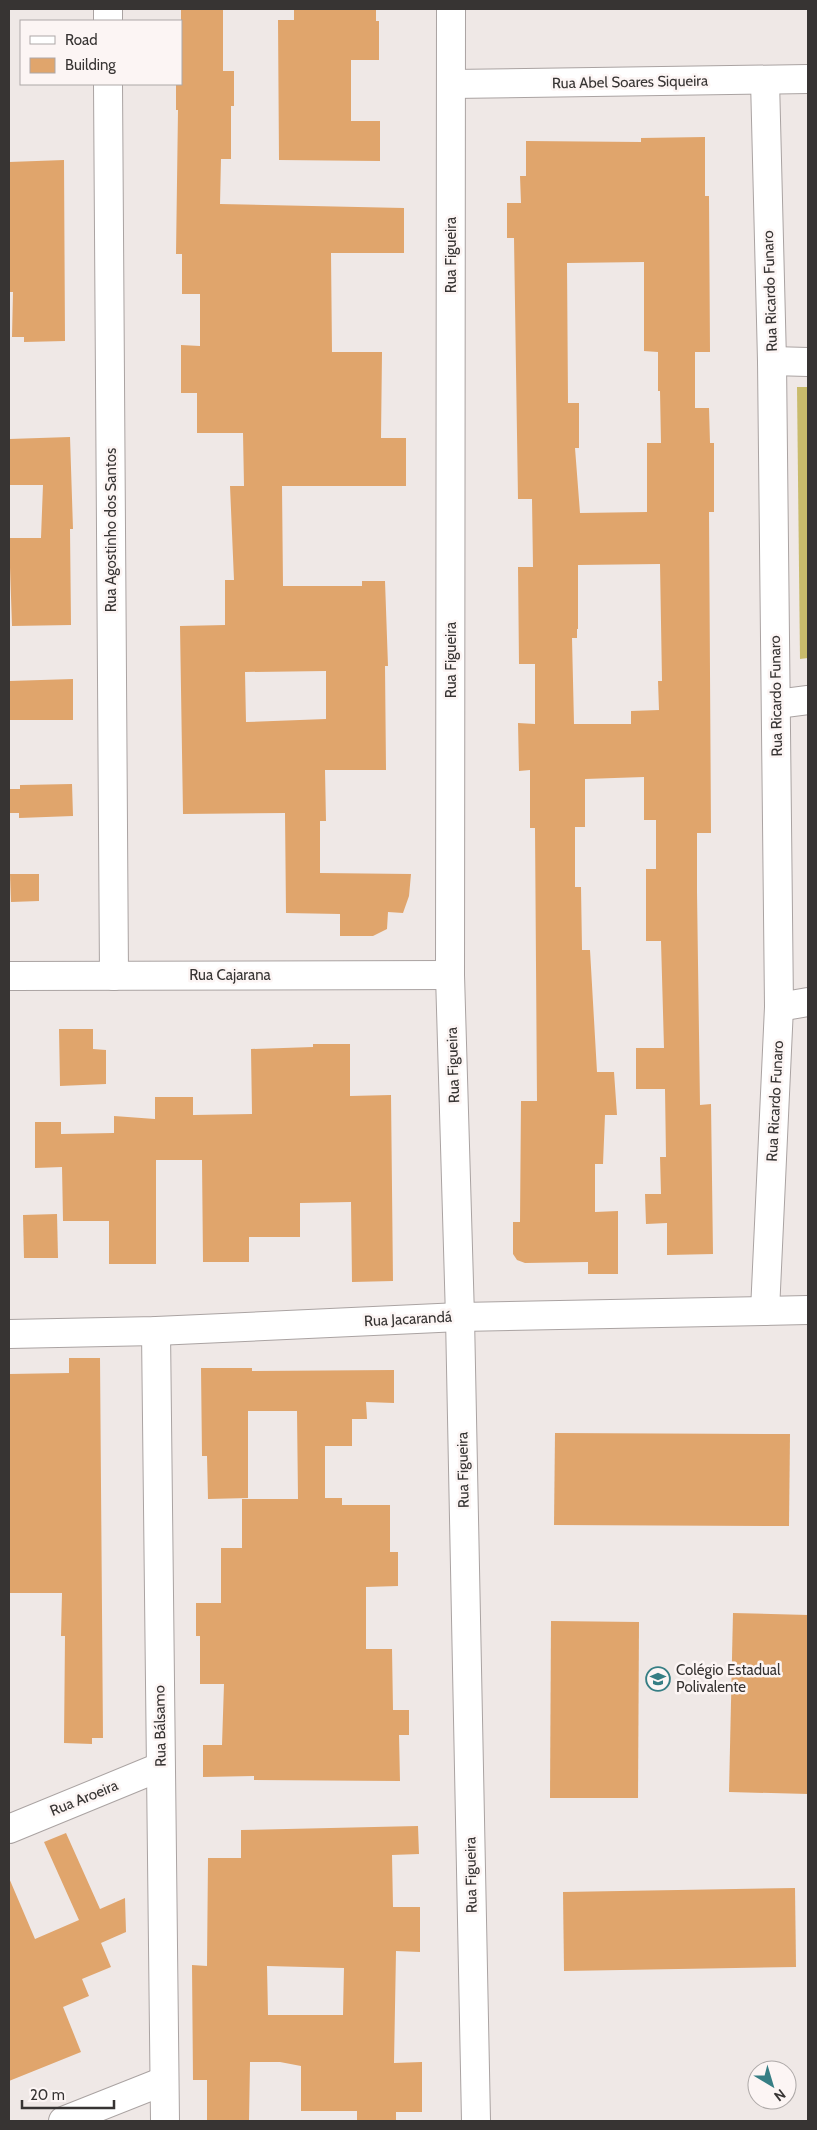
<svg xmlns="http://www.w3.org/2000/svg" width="817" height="2130" viewBox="0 0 817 2130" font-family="Cabin,sans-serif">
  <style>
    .green { fill: #c9bb6c }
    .building { fill: #e0a56c; fill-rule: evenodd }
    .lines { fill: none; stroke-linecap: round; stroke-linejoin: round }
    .minor-casing { stroke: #aaa3a2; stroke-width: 30 }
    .tertiary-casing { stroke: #aaa3a2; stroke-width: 30 }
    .minor { stroke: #fff; stroke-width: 28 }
    .tertiary { stroke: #fff; stroke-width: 28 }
    .labels { text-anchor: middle; stroke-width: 5; stroke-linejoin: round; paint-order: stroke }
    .street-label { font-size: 15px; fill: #373433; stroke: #fcf5f4 }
    .poi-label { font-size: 15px; fill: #373433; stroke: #fcf5f4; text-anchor: start }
  </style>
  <rect width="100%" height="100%" fill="#efe8e6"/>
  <!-- green -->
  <polygon class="green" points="797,387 808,387 808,658 800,659"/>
  <!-- building -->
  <g class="building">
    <path d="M181 9H223V71H234V106H231V159H221L220 204 404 208V253H331L332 352H382L381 438H406V486H282L283 586H362V581H385L388 666H385L386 770H325L326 821H320V873L411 874 409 896 403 913 388 912 387 929 373 936H340V914L286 913 285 813 183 814 180 626 225 625V580H234L230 486H244L243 433H197V393H181V345L200 346V294H182V254H176L178 110H176V84H181ZM326 671V719L246 722 245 672Z"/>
    <polygon points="294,9 376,9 376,21 379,21 379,60 351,60 351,121 380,121 380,161 279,160 278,20 294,20"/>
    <path d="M705 137V196H709L710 352H695V408H709L710 443H714V512H709L711 833H697V892L700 1105 711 1104 713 1254 667 1255V1223L646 1224 645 1194H661L660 1157H666L665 1089H636V1048H664L661 941H646V869H656V820H644V777L585 779V827H575V887H581L582 950H590L597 1072H614L617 1115H605L603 1164H595V1212L618 1211V1274H588V1262L525 1263 517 1260 513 1254V1222H520L521 1101H537L535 828H530V770L519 771 518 723 535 724V664H519L518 567H533L532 499H518L514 238H507V203H521L520 176H526V141L641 142V138ZM644 262V351L658 352V391H660L661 443H647V512L580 513 575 448H579V403H568L567 263ZM660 564 662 681H658L659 710 631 711V724H574L572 638H577V629H578V565Z"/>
    <polygon points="64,160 65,341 24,342 24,337 12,337 13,292 9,292 9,162"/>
    <polygon points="70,437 73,529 70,529 71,625 12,626 9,538 41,538 43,485 9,485 9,439"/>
    <polygon points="73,679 73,720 10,720 9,681"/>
    <polygon points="72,784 73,816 19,818 19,813 9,813 9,789 20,789 20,785"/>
    <polygon points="10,874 39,874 39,901 11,902"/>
    <polygon points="59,1029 93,1029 93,1049 106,1050 106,1084 60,1086"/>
    <polygon points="313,1044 350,1044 350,1096 391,1095 393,1281 352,1282 351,1202 300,1203 300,1237 249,1237 249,1262 203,1262 202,1160 156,1160 156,1264 109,1264 109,1221 63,1221 62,1167 35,1168 35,1122 61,1122 61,1134 114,1133 114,1116 155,1119 155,1097 193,1097 193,1115 252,1114 251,1049 313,1047"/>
    <polygon points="57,1214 58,1258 24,1258 23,1215"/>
    <polygon points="69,1358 100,1358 103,1738 92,1738 92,1744 64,1743 65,1636 61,1636 62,1593 9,1593 9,1374 69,1373"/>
    <polygon points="201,1368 252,1368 252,1371 394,1370 394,1403 366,1402 367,1419 352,1419 352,1446 325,1446 325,1498 342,1498 342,1505 390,1505 390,1552 398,1552 398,1586 366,1587 366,1649 392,1649 393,1710 409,1710 409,1735 399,1735 400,1781 254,1780 254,1776 203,1777 203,1745 222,1745 224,1684 200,1684 200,1636 196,1636 196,1603 221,1603 221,1548 242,1548 242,1499 298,1499 297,1411 248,1411 248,1498 208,1499 207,1456 202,1456"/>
    <polygon points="555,1433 790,1434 789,1526 554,1525"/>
    <polygon points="733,1613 808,1615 808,1794 729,1792"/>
    <polygon points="551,1621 639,1622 638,1798 550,1798"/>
    <path d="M418 1826 419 1854 392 1855 393 1907H420V1952L396 1951 394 2063 422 2062V2112H396V2121H357V2111H301V2066L280 2062H250L249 2121H207V2080H193L192 1965 207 1966 208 1858H241V1830ZM267 1966 344 1968 343 2015H268Z"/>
    <polygon points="66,1833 100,1909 125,1898 126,1932 101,1943 111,1967 82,1979 89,1996 63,2007 81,2052 9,2081 9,1878 35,1939 79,1920 44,1842"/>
    <polygon points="795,1888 796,1967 564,1971 563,1892"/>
  </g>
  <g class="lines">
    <!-- minor casing -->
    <g class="minor-casing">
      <g id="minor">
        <polyline points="108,9 108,21"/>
        <polyline points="765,80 772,361 779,1007 765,1311"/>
        <polyline points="108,84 114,976"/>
        <polyline points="451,84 808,79"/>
        <polyline points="772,361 808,362"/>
        <polyline points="777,704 808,700"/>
        <polyline points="779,1007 808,1002"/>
        <polyline points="156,1331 165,2121"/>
        <polyline points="9,1334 156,1331 460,1317 808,1310"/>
        <polyline points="9,1829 160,1767"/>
        <polyline points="63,2121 164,2081"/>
      </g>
    </g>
    <!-- tertiary casing -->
    <g class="tertiary-casing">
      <g id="tertiary">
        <polyline points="451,9 450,975 460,1317 476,2121"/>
        <polyline points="9,976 450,975"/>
      </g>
    </g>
    <!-- minor -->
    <use href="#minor" class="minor"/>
    <!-- tertiary -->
    <use href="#tertiary" class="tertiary"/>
  </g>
  <!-- icons -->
  <defs>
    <g id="school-ring" transform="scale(1.25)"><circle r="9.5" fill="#fcf5f4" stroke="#367e84" stroke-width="1.5"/><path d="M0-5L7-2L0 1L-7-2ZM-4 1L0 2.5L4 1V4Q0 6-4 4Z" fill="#367e84"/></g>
  </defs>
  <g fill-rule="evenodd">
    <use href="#school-ring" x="658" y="1679"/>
  </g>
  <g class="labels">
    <!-- street labels -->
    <g class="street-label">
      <text transform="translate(630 82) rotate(-1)" y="5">Rua Abel Soares Siqueira</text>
      <text transform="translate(451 255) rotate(-90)" y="5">Rua Figueira</text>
      <text transform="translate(770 291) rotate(-92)" y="5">Rua Ricardo Funaro</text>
      <text transform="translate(111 530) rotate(-90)" y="5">Rua Agostinho dos Santos</text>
      <text transform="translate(451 660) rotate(-90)" y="5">Rua Figueira</text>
      <text transform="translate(776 696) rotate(-91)" y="5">Rua Ricardo Funaro</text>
      <text x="230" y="980">Rua Cajarana</text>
      <text transform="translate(453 1065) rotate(-92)" y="5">Rua Figueira</text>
      <text transform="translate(775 1101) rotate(-87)" y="5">Rua Ricardo Funaro</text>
      <text transform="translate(408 1319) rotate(-3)" y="5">Rua Jacarandá</text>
      <text transform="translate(463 1470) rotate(-91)" y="5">Rua Figueira</text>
      <text transform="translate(160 1726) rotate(-91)" y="5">Rua Bálsamo</text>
      <text transform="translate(84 1798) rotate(-22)" y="5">Rua Aroeira</text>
      <text transform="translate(471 1875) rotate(-91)" y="5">Rua Figueira</text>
    </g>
    <!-- poi labels -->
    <g class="poi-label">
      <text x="676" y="1675">Colégio Estadual<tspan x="676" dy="17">Polivalente</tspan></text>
    </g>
  </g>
  <!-- border -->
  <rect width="817" height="2130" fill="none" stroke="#373433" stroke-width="20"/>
  <!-- legend -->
  <rect x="20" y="20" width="162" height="65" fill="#fcf5f4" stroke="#ada8a7"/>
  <rect x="30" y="36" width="25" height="8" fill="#ffffff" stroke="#ada8a7"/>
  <text x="65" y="45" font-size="15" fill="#373433">Road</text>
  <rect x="30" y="58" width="25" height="15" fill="#e0a56c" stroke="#ada8a7"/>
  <text x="65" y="70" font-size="15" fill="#373433">Building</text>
  <!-- north arrow -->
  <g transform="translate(772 2085) rotate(142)"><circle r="24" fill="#fcf5f4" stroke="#ada8a7"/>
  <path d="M0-4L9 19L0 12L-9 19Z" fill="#367e84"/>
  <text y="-8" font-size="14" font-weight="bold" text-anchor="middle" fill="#373433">N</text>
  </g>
  <!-- scale -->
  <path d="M22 2100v8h92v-8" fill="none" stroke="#373433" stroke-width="2.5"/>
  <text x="30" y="2100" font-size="15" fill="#373433" stroke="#fcf5f4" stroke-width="4" paint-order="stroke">20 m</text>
</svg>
